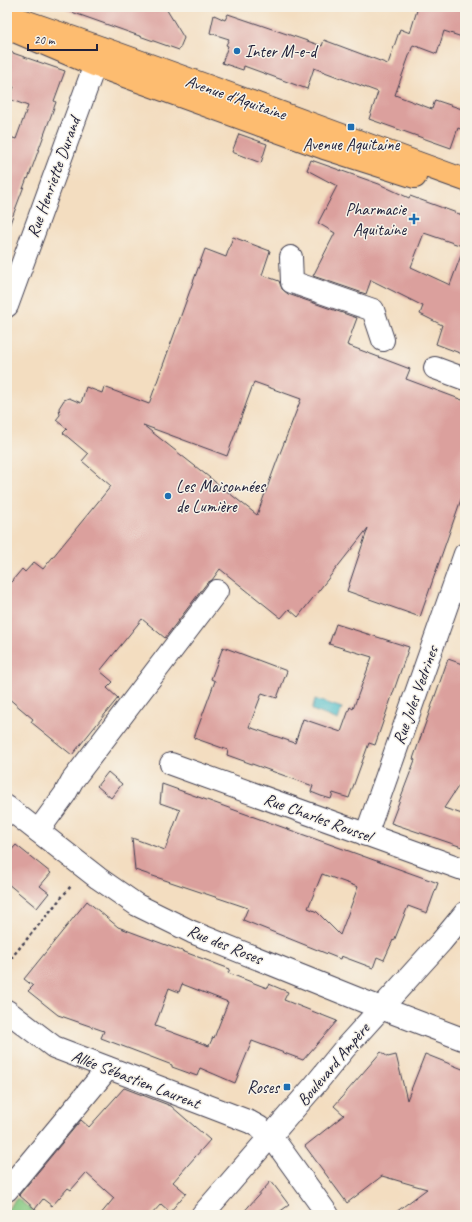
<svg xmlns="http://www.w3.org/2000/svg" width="472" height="1222" viewBox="0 0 472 1222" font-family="Caveat,sans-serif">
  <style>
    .green { fill: #86c982; stroke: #54765e }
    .water { fill: #52bfcb; stroke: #3a7083 }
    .building { fill: #dba09d; fill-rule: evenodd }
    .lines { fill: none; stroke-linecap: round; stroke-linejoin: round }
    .minor-casing { stroke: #413e4f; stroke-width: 24 }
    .major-casing { stroke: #413e4f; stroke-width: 24 }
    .path { stroke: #413e4f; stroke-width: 2.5; stroke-dasharray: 3 3; stroke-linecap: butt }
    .minor { stroke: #fff; stroke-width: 22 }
    .major { stroke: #fdbc70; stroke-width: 22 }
    .poi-dot { fill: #1f6fb2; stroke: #f7f3e8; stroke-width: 1.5 }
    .labels { text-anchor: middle; stroke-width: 3; stroke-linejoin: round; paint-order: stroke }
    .poi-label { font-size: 17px; fill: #22223b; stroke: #f7f3e8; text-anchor: start }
    .street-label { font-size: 17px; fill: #22223b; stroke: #f7f3e8 }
  </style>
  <rect width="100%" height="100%" fill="#f7f3e8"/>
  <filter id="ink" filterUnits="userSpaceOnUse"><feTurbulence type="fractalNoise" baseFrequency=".025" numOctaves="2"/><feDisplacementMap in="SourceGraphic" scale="8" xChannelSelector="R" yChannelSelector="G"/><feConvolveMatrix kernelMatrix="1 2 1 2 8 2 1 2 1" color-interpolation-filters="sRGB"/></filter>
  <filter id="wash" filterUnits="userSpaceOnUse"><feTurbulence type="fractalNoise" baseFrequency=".012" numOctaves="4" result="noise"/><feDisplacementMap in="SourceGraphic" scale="16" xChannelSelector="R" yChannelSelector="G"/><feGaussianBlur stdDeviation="0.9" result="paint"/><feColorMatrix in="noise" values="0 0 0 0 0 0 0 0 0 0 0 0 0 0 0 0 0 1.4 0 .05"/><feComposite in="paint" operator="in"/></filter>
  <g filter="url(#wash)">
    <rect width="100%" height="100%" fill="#f3ddc0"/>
    <!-- green -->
    <polygon class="green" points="17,1198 38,1215 7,1215 7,1210"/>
    <!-- water -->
    <polygon class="water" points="315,699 342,708 338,720 312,710"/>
    <g id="blocks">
      <!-- building -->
      <g class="building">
        <polygon points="66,7 165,7 184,38 179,50 66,10"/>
        <polygon points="418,7 465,7 465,38 444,31 437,54 413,45 395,95 432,109 435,100 465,110 465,131 458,128 451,148 369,119 378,92 314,68 307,89 244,66 243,70 222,63 228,46 226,45 229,39 210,33 214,15 225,20 228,14 322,46 324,40 388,64 400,29 410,33"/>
        <polygon points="7,51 65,71 54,101 56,102 28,179 27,178 9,226 7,225 7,136 16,139 28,106 9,99 14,87 7,84"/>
        <polygon points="239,134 267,144 261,163 232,152"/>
        <polygon points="311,160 379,184 409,198 410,196 465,216 465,247 424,233 411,267 450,285 463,250 465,251 465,355 436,344 442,325 420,314 423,306 371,280 366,294 313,276 335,233 318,223 337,186 307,170"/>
        <path d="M233 237 270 251 262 275 279 281 282 289 288 294 357 318 347 345 410 369 406 379 465 401V488L420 617 347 591 368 528 298 617 289 609 281 618 220 569 212 580 207 583 165 638 142 619 100 671 113 682 107 688 118 698 72 755 31 722 33 719 7 697V587L22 569 25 572 34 562 43 569 111 486 82 461 88 454 63 433 67 429 56 420 60 415 59 408 64 400 69 398 81 403 86 387 102 393 104 387 149 404 205 249 226 257ZM254 382 301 399 277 461 257 515 143 425 227 456Z"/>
        <polygon points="336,624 409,647 375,745 369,743 349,798 333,793 331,799 321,796 311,792 313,786 227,755 228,750 194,738 215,681 211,679 223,647 287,671 277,698 262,693 249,727 295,743 303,719 341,732 350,707 353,709 372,657 329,644"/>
        <polygon points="448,659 465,665 465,776 444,808 465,815 465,848 391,823 415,760 413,759"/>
        <polygon points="108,772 122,784 111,798 97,786"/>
        <path d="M162 784 438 883 427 913 408 906 394 941 393 940 384 960 377 957 373 968 341 956 340 959 243 920 248 908 135 870 132 838 165 850 180 810 160 803ZM322 874 358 887 340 935 317 912 308 908Z"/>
        <polygon points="16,845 51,873 40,886 49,893 37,908 7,883 7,855"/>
        <path d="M87 901 118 927 230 969 228 973 267 988 269 984 288 992 284 1000 337 1021 303 1060 252 1041 235 1083 200 1068 197 1076 172 1067V1065L101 1038 104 1031 58 1015 28 991 33 986 24 979ZM182 984 228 1002 214 1038 213 1037 209 1046 155 1026 169 988 179 992Z"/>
        <polygon points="381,1052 388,1057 396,1055 407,1100 425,1054 465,1070 465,1215 392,1215 427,1189 382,1176 347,1203 305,1146 344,1115 334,1106"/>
        <polygon points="124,1088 171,1106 210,1140 173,1182 186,1193 170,1212 161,1204 151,1215 100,1215 114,1198 86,1173 71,1190 68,1188 52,1206 43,1199 35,1209 19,1195 81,1120 89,1127"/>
        <polygon points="271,1181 289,1205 275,1215 241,1215"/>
      </g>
    </g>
  </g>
  <g filter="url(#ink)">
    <use href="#blocks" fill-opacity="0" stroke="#413e4f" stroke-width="1"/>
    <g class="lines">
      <!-- minor casing -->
      <g class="minor-casing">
        <g id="minor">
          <polyline points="291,257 292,282 373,310 383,340"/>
          <polyline points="7,306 101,48"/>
          <polyline points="435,368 465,379"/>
          <polyline points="171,764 465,870"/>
          <polyline points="7,807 98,878 137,905 192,932 368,1003 465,1040"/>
          <polyline points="38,831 65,794 72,781 217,591"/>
          <polyline points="366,835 465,554"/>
          <polyline points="7,1011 54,1047 250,1122 259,1127 277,1144 328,1215"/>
          <polyline points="7,1190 108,1068"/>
          <polyline points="202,1215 314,1086 345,1048 441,942 465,913"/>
        </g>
      </g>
      <!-- major casing -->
      <g class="major-casing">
        <g id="major">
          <path d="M7 15C161 67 312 125 465 180"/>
          <polyline points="7,28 94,65 324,148 415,177"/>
        </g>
      </g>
      <!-- path -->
      <polyline class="path" points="7,963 71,886"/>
      <!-- minor -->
      <use href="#minor" class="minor"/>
      <!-- major -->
      <use href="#major" class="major"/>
    </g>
  </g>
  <!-- markers -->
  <g class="poi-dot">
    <circle cx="237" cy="51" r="4"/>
    <rect x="347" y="123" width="8" height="8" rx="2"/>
    <path d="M412 213h4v4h4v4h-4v4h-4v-4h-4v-4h4z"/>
    <circle cx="168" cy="496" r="4"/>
    <rect x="283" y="1083" width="8" height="8" rx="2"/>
  </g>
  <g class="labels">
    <!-- poi labels -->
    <g class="poi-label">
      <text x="245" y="57">Inter M-e-d</text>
      <text x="351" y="150" text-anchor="middle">Avenue Aquitaine</text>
      <text x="406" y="215" text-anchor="end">Pharmacie<tspan x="406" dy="20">Aquitaine</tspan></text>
      <text x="176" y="492">Les Maisonnées<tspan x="176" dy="20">de Lumière</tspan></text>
      <text x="279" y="1093" text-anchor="end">Roses</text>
    </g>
    <!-- street labels -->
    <g class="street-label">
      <text transform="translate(236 97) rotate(19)" y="6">Avenue d'Aquitaine</text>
      <text transform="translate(53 177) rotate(-70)" y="6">Rue Henriette Durand</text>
      <text transform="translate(415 695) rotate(-70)" y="6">Rue Jules Vedrines</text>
      <text transform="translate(318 817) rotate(20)" y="6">Rue Charles Roussel</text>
      <text transform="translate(225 944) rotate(22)" y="6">Rue des Roses</text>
      <text transform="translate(333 1064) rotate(-50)" y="6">Boulevard Ampère</text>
      <text transform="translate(136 1079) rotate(21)" y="6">Allée Sébastien Laurent</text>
    </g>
  </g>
  <!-- margin -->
  <rect width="472" height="1222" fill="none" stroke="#f7f3e8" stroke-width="24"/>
  <!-- scale -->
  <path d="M28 44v6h69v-6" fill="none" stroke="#22223b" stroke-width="2"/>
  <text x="34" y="44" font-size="12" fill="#22223b" stroke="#f7f3e8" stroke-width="3" paint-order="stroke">20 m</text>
</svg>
